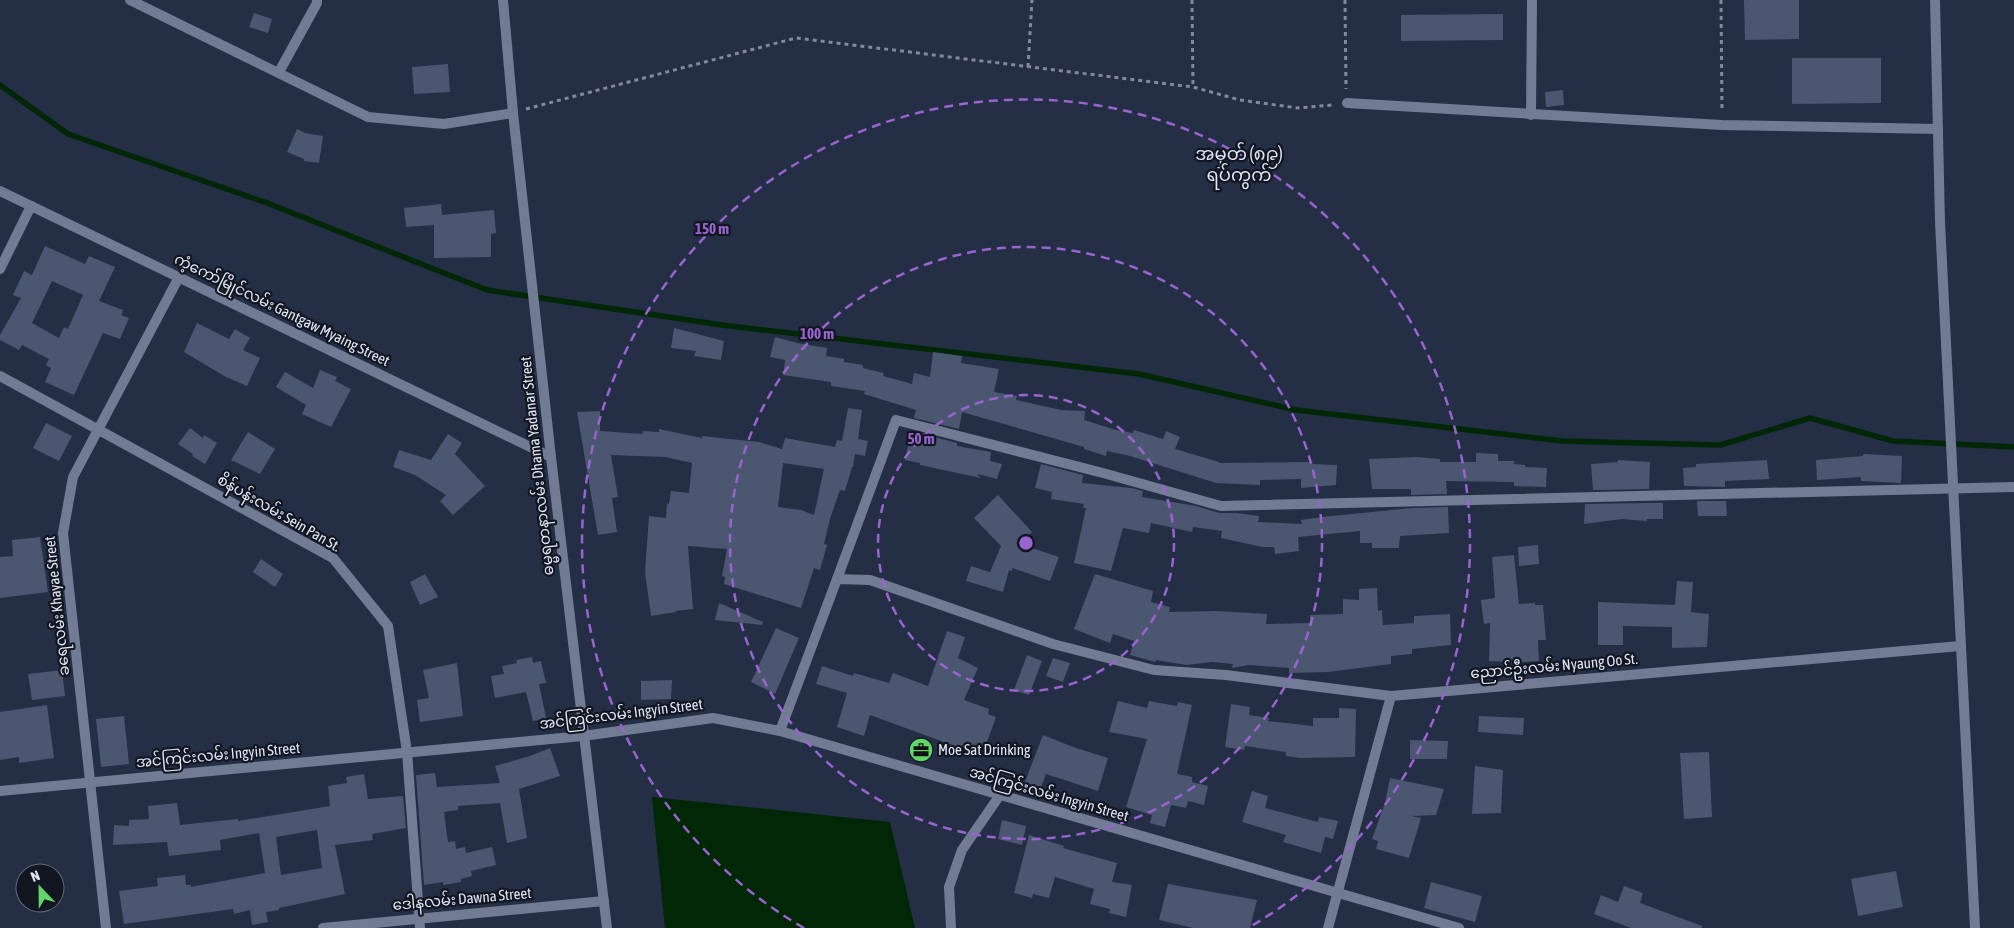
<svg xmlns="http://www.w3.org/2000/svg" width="2014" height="928" viewBox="0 0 2014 928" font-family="'Asap Condensed','Noto Sans Myanmar',sans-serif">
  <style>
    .water { fill: #012706 }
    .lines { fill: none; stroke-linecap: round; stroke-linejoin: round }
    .stream { stroke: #012706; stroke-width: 5.5 }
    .building { fill: #4b5670; fill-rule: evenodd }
    .path { stroke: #81899c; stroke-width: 3; stroke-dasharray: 4 4; stroke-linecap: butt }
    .minor { stroke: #717b94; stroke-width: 10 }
    .tertiary { stroke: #717b94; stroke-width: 10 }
    .ring { fill: none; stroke: #9964d0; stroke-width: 2.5; stroke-dasharray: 9 6 }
    .labels { text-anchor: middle; stroke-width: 4.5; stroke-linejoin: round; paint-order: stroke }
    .street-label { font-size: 15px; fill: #e0e6f6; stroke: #121621 }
    .poi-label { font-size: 15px; fill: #e0e6f6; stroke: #121621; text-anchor: start }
    .quarter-label { font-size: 18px; fill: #e0e6f6; stroke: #121621 }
    .centre { fill: #9964d0; stroke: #121621; stroke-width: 2.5 }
    .ring-label { font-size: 15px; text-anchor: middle; font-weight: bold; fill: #9964d0; stroke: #121621; stroke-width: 4.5; stroke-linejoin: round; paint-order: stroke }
  </style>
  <rect width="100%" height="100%" fill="#242e45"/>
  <!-- water -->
  <polygon class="water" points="652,797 890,822 915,928 665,928"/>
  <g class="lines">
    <!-- stream -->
    <polyline class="stream" points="0,85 68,134 267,203 487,290 722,325 1139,374 1296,410 1562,441 1720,445 1810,418 1893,441 2014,447"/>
  </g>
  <!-- building -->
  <g class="building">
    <polygon points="1744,0 1799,0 1799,39 1745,40"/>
    <polygon points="254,13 272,19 268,33 249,27"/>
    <polygon points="1503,14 1503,40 1401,41 1401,15"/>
    <polygon points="1792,58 1881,58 1881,103 1792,104"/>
    <polygon points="448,64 450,92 414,94 412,67"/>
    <polygon points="1563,90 1564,105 1546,107 1545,92"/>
    <polygon points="297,129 305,133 323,136 319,163 304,161 304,159 287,152"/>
    <polygon points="441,204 442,215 494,210 496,233 491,234 491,257 434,258 434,225 406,227 404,208"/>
    <path d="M45 246 85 264 89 256 115 267 99 301 123 310 121 315 129 318 120 339 103 333 74 395 45 382 51 368 46 365 49 359 22 345 19 350 0 340V335L21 298 13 295 24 271 32 275ZM52 281 83 295 68 329 64 327 59 338 32 323Z"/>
    <polygon points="197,323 229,339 235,329 250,338 243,350 260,358 247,386 226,377 184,352"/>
    <polygon points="674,328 724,341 721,360 694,356 696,351 671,348"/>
    <polygon points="775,337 797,343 827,348 826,356 844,359 844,362 863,365 863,368 884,373 883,376 912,384 914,373 930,377 933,352 962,356 961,363 999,369 994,392 1017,396 1016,400 1061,410 1085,411 1084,420 1116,430 1133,433 1134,430 1163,439 1166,431 1180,437 1175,449 1219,462 1219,463 1311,462 1311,464 1337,465 1336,485 1301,488 1301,479 1260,480 1260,485 1216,483 1130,456 1107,451 1106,456 1084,449 1084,447 962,412 959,429 914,418 916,410 864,394 865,391 831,386 831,382 783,375 785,360 770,357"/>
    <polygon points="320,370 337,377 335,381 351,389 331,427 302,414 306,405 276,387 285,372 313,388"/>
    <path d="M848 408 862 410 858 439 868 441 865 456 855 454 853 467H852L845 491 840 490 830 519 824 544 827 545 820 570 814 568 801 608 724 584 725 577 722 576 727 549 688 546 693 609 675 611 676 612 651 616 645 572 649 516 666 518 667 503 669 504 671 491 689 493 692 463 665 457 611 455 618 497 612 498 617 532 598 535 577 412 600 411V431L642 434 643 431 659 432V429L702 438V436L759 442 782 449 785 438 835 447 837 440 842 441ZM783 463 824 469 814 515 801 510 778 507Z"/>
    <polygon points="46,423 72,436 59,461 33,448"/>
    <polygon points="190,428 203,438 204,435 217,443 205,464 192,456 193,454 178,444"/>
    <polygon points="911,431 957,443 957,446 991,452 990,461 1002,464 997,479 977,474 981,478 920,465 920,463 905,460"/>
    <polygon points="248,432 275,449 260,474 231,460"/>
    <polygon points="448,434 462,443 455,454 485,486 453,515 440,501 446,495 415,475 393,467 399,450 431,460"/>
    <polygon points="1476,453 1498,454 1498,461 1514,461 1514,464 1525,465 1525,467 1547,468 1546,487 1514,486 1514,482 1446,481 1447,494 1411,495 1411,489 1372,489 1369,459 1417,457 1440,459 1440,462 1476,462"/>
    <polygon points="1863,454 1902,456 1901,483 1861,481 1861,477 1817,480 1816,460 1863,456"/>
    <polygon points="1618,460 1650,462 1649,489 1593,490 1591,464 1618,462"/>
    <polygon points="1767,460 1769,479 1725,481 1725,487 1684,486 1683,468 1696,467 1696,464"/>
    <polygon points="1041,464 1083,475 1082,483 1131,488 1143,491 1142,497 1196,506 1219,513 1236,513 1259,516 1258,522 1302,524 1301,520 1322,517 1412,508 1448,507 1449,533 1400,536 1399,548 1372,548 1372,543 1360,543 1360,531 1298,537 1299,551 1275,554 1274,547 1262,547 1221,538 1222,531 1193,527 1192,532 1151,523 1149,533 1123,528 1111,571 1074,563 1086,508 1083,508 1084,504 1051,499 1052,492 1035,488"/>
    <polygon points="998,495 1032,532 1020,544 1059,557 1050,581 1012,568 1012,571 1009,570 1003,592 966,581 971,566 990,572 1001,546 974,518"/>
    <polygon points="1697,501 1726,501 1727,516 1698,516"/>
    <polygon points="1648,503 1663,503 1663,519 1647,519 1647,521 1622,519 1584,524 1585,504"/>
    <polygon points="40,537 48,592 0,598 0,557 13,556 12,540"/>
    <polygon points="1538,545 1539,564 1519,566 1518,547"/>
    <polygon points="1514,555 1519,604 1535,603 1535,605 1543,605 1546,640 1538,640 1539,661 1509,663 1509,662 1489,661 1490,623 1484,624 1481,600 1495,598 1492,557"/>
    <polygon points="261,559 283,574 275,587 253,572"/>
    <polygon points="425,574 438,597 420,605 410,582"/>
    <polygon points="1095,574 1153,591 1151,602 1170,607 1169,612 1216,611 1267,614 1266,624 1310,623 1310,615 1343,614 1343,599 1359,600 1359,589 1377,588 1378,611 1382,610 1383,625 1414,623 1414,616 1450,614 1451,645 1412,649 1412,654 1391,656 1391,664 1328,672 1289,673 1289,668 1249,665 1232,668 1233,664 1212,662 1186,665 1156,660 1155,662 1130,655 1134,641 1113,634 1110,643 1074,629"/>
    <polygon points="1677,581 1693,582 1691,612 1709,614 1707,647 1672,648 1672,627 1623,626 1623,645 1598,645 1598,602 1675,605"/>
    <polygon points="719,603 763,622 762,625 715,620"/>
    <polygon points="776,628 799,638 775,694 751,682"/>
    <polygon points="947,631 965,637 958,658 978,668 964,700 989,709 988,714 996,717 982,756 870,715 864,736 837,727 847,693 816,684 822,666 853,676 854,673 889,683 893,673 928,686"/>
    <polygon points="1027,655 1042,661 1029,695 1014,690"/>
    <polygon points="532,657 533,663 541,661 546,683 539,684 546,718 533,721 526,692 495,698 491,676 504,674 502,666 517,663 516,660"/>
    <polygon points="1053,658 1070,663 1063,682 1046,676"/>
    <polygon points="457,663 463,716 420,722 417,700 429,698 423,670"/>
    <polygon points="62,670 65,696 32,700 28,674"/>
    <polygon points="672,680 671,699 641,700 641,681"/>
    <polygon points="1118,701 1147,708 1149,701 1177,706 1178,702 1192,705 1177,774 1192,777 1192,782 1208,786 1204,805 1188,801 1186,808 1171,805 1165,827 1150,823 1152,815 1126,807 1147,739 1109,732"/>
    <polygon points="1231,704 1250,707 1249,715 1269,718 1268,721 1313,726 1313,718 1339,718 1339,708 1356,709 1355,757 1300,758 1286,756 1286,752 1245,746 1244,750 1225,747"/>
    <polygon points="47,705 54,758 19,763 19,757 0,760 0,712"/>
    <polygon points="124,716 129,764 101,767 96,719"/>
    <polygon points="1479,716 1524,718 1523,735 1478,732"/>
    <polygon points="1043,735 1073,747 1108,758 1098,791 1046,774 1039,793 1023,787"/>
    <polygon points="1410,740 1448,741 1447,759 1410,759"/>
    <polygon points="550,748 560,776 519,789 527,838 507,843 500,803 458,806 458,810 444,812 448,842 455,841 456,849 465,847 466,853 492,847 496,865 471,871 472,876 461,879 461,882 443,885 443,882 424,885 416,775 435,773 437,787 500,783 495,766 530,756"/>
    <polygon points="1709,752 1712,817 1684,819 1680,753"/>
    <polygon points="1475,766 1503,770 1501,813 1472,814"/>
    <path d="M364 774 368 799 403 796 406 828 372 834 373 840 335 845 345 894 279 908V910L266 912 268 922 252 925 250 910 234 914 233 909 124 924 119 891 158 886 157 878 185 875 186 885H191V887L265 873 259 833 220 840 221 850 169 856 167 842 113 845 114 825 129 826V820L149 819 148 806 177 803 180 825 238 819V821L330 806 328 786 347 783 346 777ZM317 830 322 868 281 875 276 837Z"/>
    <polygon points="1390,778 1444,789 1436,815 1411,816 1421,818 1409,858 1376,849 1378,841 1372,839 1385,803"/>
    <polygon points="1252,791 1268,796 1265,808 1318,822 1319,817 1338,821 1333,839 1325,837 1321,853 1283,842 1286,835 1242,822"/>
    <polygon points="1002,820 1026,826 1022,845 998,839"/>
    <polygon points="1029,835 1064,846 1063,848 1117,863 1112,882 1132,885 1126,917 1109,913 1110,909 1090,904 1094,889 1055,877 1049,898 1033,894 1032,898 1014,893"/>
    <polygon points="1896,871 1903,907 1858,916 1851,879"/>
    <polygon points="1431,882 1482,896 1475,922 1424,908"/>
    <polygon points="1168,884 1257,900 1250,928 1193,928 1159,920"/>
    <polygon points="1624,886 1643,893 1640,903 1702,926 1702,928 1631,928 1594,914 1601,895 1618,902"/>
  </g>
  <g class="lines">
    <!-- path -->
    <g class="path">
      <polyline points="1192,0 1193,87"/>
      <polyline points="1345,0 1346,89"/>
      <polyline points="1721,0 1722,112"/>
      <polyline points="1028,67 1032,0"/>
      <polyline points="526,109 796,38 1193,87 1240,100 1298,108 1332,105"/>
    </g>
    <!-- minor -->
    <g class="minor">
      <polyline points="130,0 368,117 444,124 513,113"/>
      <polyline points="503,0 513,113 551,457 607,928"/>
      <polyline points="279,72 317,3 317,0"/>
      <polyline points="1347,103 1722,125 1938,129"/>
      <polyline points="1531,115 1532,0"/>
      <polyline points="0,191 551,457"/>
      <polyline points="0,269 31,206"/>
      <polyline points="0,376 333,558 388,626 407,752 420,928"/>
      <polyline points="837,579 896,420 1103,473 1221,506 2014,487"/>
      <polyline points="780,731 837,579 870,580 1053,644 1154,670 1226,675 1391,696"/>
      <polyline points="0,791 583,736 713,718 780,731 1459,928"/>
      <polyline points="106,928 63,533 73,477 179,277"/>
      <polyline points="323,928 604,901"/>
      <polyline points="951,928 949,887 962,850 1000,795"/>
      <polyline points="1328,928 1391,696 1960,646"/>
    </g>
    <!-- tertiary -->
    <polyline class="tertiary" points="1935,0 1940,222 1975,928"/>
  </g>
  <!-- distance rings -->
  <g class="ring">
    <circle cx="1026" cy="543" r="148"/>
    <circle cx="1026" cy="543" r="296"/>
    <path d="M804 928A444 444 0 1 1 1248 928"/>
  </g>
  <!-- icons -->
  <defs>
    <g id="office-disc" transform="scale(1.25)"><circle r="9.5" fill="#60d56a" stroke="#121621"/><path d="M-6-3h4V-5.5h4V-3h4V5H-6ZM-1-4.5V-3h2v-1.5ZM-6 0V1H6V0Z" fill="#111"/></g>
  </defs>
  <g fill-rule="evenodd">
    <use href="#office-disc" x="921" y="750"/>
  </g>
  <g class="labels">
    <!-- street labels -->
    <g class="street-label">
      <text transform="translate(282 310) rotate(26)" y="5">ကံ့ကော်မြိုင်လမ်း Gantgaw Myaing Street</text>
      <text transform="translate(537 466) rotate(-96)" y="5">ဓမ္မရတနာလမ်း Dhama Yadanar Street</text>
      <text transform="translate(279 513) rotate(30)" y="5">စိန်ပန်းလမ်း Sein Pan St.</text>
      <text transform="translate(57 606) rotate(-96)" y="5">ခရေလမ်း Khayae Street</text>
      <text transform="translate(1554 666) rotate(-5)" y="5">ညောင်ဦးလမ်း Nyaung Oo St.</text>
      <text transform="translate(621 714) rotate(-7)" y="5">အင်ကြင်းလမ်း Ingyin Street</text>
      <text transform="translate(218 755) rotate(-5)" y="5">အင်ကြင်းလမ်း Ingyin Street</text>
      <text transform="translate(1049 794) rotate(16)" y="5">အင်ကြင်းလမ်း Ingyin Street</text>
      <text transform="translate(462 899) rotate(-5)" y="5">ဒေါနလမ်း Dawna Street</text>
    </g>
    <!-- poi labels -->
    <g class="poi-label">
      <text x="938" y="755">Moe Sat Drinking</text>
    </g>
    <!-- quarter labels -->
    <g class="quarter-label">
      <text x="1239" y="160">အမှတ် (၈၉)<tspan x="1239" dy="21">ရပ်ကွက်</tspan></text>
    </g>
  </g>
  <circle cx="1026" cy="543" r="8" class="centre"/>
  <g class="ring-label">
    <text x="712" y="234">150 m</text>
    <text x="817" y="339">100 m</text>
    <text x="921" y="444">50 m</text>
  </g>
  <!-- north arrow -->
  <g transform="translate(40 888) rotate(338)"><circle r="24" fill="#121621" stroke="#646976"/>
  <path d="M0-4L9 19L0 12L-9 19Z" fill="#60d56a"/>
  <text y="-8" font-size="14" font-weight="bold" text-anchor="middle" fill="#e0e6f6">N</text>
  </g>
</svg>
